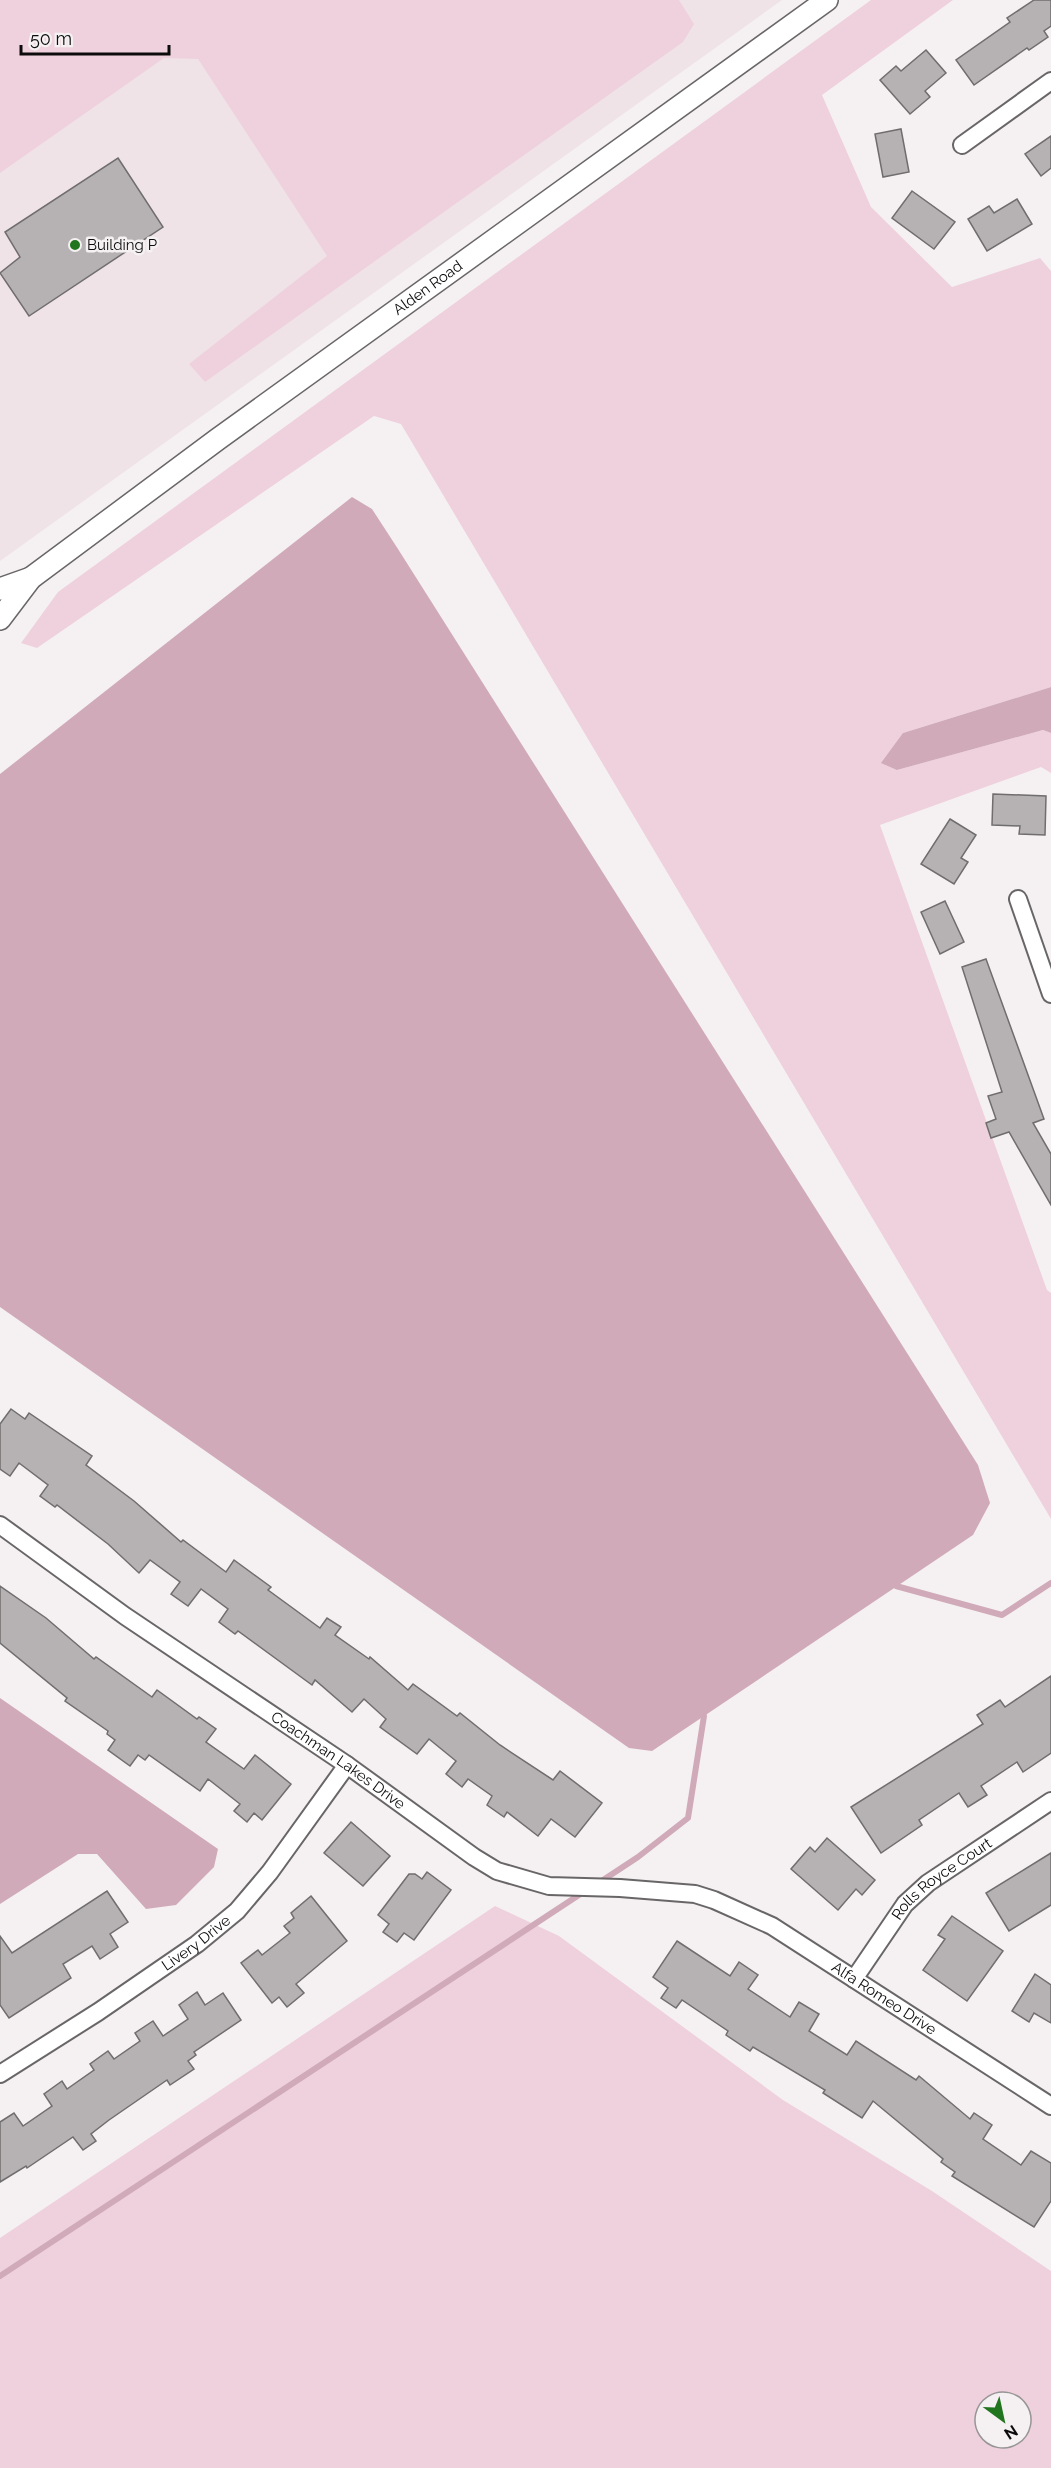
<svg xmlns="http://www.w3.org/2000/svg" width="1051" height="2468" viewBox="0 0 1051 2468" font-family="Raleway,sans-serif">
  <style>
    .built { fill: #efe3e7 }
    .green { fill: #efd1dd; fill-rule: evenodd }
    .water { fill: #d0aab9 }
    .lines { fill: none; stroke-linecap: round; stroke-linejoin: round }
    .stream { stroke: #d0aab9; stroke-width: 6 }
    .building { fill: #b6b2b3; stroke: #706d6e; stroke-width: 1.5 }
    .minor-casing { stroke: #696667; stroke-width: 20 }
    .tertiary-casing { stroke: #696667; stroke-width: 24 }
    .minor { stroke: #fff; stroke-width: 16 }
    .tertiary { stroke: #fff; stroke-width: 21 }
    .poi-dot { fill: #21751f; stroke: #f5f1f2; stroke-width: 2 }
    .labels { text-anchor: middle; stroke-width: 5; stroke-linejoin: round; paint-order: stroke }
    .poi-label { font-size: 15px; fill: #0d0c0c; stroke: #f5f1f2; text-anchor: start }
    .street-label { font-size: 15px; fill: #0d0c0c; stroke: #f5f1f2 }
  </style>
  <rect width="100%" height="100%" fill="#f5f1f2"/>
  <!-- built -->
  <polygon class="built" points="0,0 782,0 0,561"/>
  <!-- green -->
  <g class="green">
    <polygon points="0,0 679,0 694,24 683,42 205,382 189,364 327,256 198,59 164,58 0,173"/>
    <polygon points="871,0 953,0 822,95 871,207 952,287 1040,258 1051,271 1051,687 903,733 897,770 1043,730 1051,733 1051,773 1041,767 880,825 1047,1290 1051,1293 1051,1519 401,424 374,416 37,648 21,643 58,592"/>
    <path d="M495 1906 559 1936 783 2100 932 2191 1051 2271V2468H0V2238ZM985 2402H1021V2438H985Z"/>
  </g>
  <!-- water -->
  <g class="water">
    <polygon points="352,497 372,509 398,549 978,1465 990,1503 973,1535 652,1751 629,1748 0,1307 0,774"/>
    <polygon points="1051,687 1051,733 1043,730 897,770 881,763 903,733"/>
    <polygon points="0,1698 218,1849 214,1867 176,1905 146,1909 97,1854 78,1854 0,1904"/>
  </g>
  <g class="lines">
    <!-- stream -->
    <g class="stream">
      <polyline points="896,1586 1002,1615 1051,1583"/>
      <polyline points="597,1884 638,1857 688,1818 704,1716"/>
      <polyline points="0,2276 585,1891"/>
    </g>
  </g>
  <!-- building -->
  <g class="building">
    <polygon points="1034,0 1051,0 1051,26 1044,31 1048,37 1029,50 1027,48 974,85 956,60 1010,22 1007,18"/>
    <polygon points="926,50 946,73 925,91 930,97 910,114 880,80 896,66 901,71"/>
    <polygon points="901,129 909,172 883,177 875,134"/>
    <polygon points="1051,136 1051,168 1041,176 1025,154"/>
    <polygon points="118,158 163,227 29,316 0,273 20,257 5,232"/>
    <polygon points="912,191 955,222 934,249 892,218"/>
    <polygon points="1017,199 1032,224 987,251 968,219 989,206 994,213"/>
    <polygon points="993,794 1046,796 1045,835 1019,834 1020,826 992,825"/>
    <polygon points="950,819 976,835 961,858 968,862 954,884 921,864"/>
    <polygon points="945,901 964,942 940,954 921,912"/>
    <polygon points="986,959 1044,1119 1033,1123 1051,1154 1051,1205 1009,1132 991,1138 986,1123 996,1119 988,1096 1002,1092 962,967"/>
    <polygon points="11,1409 25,1419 29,1413 92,1456 86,1465 134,1501 181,1542 183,1540 226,1572 234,1560 271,1587 268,1590 320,1628 327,1618 341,1627 335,1635 369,1659 370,1657 408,1690 413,1684 457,1716 460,1713 500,1745 553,1780 560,1771 602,1803 575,1837 551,1819 538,1836 507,1812 504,1817 487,1805 492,1796 468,1779 462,1787 446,1774 456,1761 429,1739 417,1754 380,1727 386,1719 364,1699 352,1712 315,1680 312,1685 238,1631 235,1634 219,1622 228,1609 201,1589 188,1606 171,1594 180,1582 150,1560 139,1573 108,1544 57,1505 55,1507 40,1496 48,1485 19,1463 10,1476 0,1469 0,1424"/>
    <polygon points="0,1586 46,1618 94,1659 96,1657 152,1697 157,1690 197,1719 199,1717 216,1729 206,1742 244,1769 255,1755 291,1784 262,1820 254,1813 247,1822 234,1811 240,1804 208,1779 200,1791 149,1755 145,1760 138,1755 130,1766 108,1750 115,1740 107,1734 108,1731 65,1701 67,1698 0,1643"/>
    <polygon points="1051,1676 1051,1753 1023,1772 1017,1762 981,1786 987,1795 968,1807 959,1793 919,1820 922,1825 881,1853 851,1807 983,1724 977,1715 1000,1700 1005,1707"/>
    <polygon points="351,1822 390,1856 363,1886 324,1853"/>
    <polygon points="827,1838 875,1880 862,1895 856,1889 838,1910 791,1869 810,1847 815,1852"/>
    <polygon points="1051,1853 1051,1905 1009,1931 986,1893"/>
    <polygon points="427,1872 451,1890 414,1940 404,1933 397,1942 383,1932 389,1924 378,1915 409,1874 415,1874 422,1879"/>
    <polygon points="107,1891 128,1922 110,1934 118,1947 100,1959 92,1946 63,1964 71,1978 9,2018 0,2005 0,1936 12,1953"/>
    <polygon points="311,1896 347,1941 296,1984 304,1993 287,2007 279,1997 272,2003 241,1963 258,1950 262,1955 290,1933 284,1926 294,1918 291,1913"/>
    <polygon points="952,1916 1003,1951 967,2001 923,1970 945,1939 938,1935"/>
    <polygon points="677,1941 730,1976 739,1962 758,1975 748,1989 790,2017 799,2002 819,2014 809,2031 847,2055 856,2041 916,2080 919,2076 970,2119 974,2113 992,2125 983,2139 1021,2165 1031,2151 1051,2163 1051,2201 1034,2227 952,2176 955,2172 941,2162 943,2159 873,2101 862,2118 823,2093 825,2090 753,2047 750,2051 726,2035 728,2031 682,2000 676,2008 661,1998 668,1988 653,1977"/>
    <polygon points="1035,1974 1051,1985 1051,2023 1034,2013 1029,2022 1012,2011"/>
    <polygon points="197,1992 205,2005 223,1993 241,2020 194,2052 196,2055 188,2061 194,2069 170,2085 167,2080 109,2120 91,2134 96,2141 83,2150 73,2137 27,2168 26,2166 0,2182 0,2122 14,2113 23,2126 52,2106 44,2094 62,2081 67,2089 94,2070 90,2064 108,2051 114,2059 140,2041 135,2033 153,2021 163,2036 188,2019 179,2005"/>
  </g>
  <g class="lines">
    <!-- minor casing -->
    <g class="minor-casing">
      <g id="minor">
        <polyline points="962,145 1051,81"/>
        <polyline points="1018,899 1051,994"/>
        <path id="s1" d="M0 1525 125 1616 347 1765 474 1857 497 1871 549 1886 620 1888 695 1894 714 1900 772 1926 1051 2106"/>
        <path id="s2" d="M854 1979 905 1904 928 1883 1051 1801"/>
        <path id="s3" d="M0 2074 98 2012 197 1944 237 1911 270 1872 347 1765"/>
      </g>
    </g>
    <!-- tertiary casing -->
    <g class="tertiary-casing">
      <g id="tertiary">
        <polyline points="0,589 31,578"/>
        <path id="s4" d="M0 619 31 578 218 439 827 0"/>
      </g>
    </g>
    <!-- minor -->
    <use href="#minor" class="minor"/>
    <!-- tertiary -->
    <use href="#tertiary" class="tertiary"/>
  </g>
  <!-- markers -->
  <circle class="poi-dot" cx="75" cy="245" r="6"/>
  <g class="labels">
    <!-- poi labels -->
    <g class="poi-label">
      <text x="87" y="250">Building P</text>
    </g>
    <!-- street labels -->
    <g class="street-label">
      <text dy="5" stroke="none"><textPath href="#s4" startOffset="543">Alden Road</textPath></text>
      <text dy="5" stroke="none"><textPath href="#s1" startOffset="412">Coachman Lakes Drive</textPath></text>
      <text dy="5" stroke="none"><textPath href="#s2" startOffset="135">Rolls Royce Court</textPath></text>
      <text dy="5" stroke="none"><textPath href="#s3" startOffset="236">Livery Drive</textPath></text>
      <text dy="5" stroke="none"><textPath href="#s1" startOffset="1023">Alfa Romeo Drive</textPath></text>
    </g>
  </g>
  <!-- north arrow -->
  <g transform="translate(1003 2420) rotate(147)"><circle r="28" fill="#f5f1f2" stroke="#989596" stroke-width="1.5"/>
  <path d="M0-4.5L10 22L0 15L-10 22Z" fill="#21751f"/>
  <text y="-9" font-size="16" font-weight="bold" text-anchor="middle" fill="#0d0c0c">N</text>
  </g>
  <!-- scale -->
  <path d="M21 45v9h148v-9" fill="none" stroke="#0d0c0c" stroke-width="3"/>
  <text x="30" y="45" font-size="18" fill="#0d0c0c" stroke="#f5f1f2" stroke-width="4.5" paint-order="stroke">50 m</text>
</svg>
